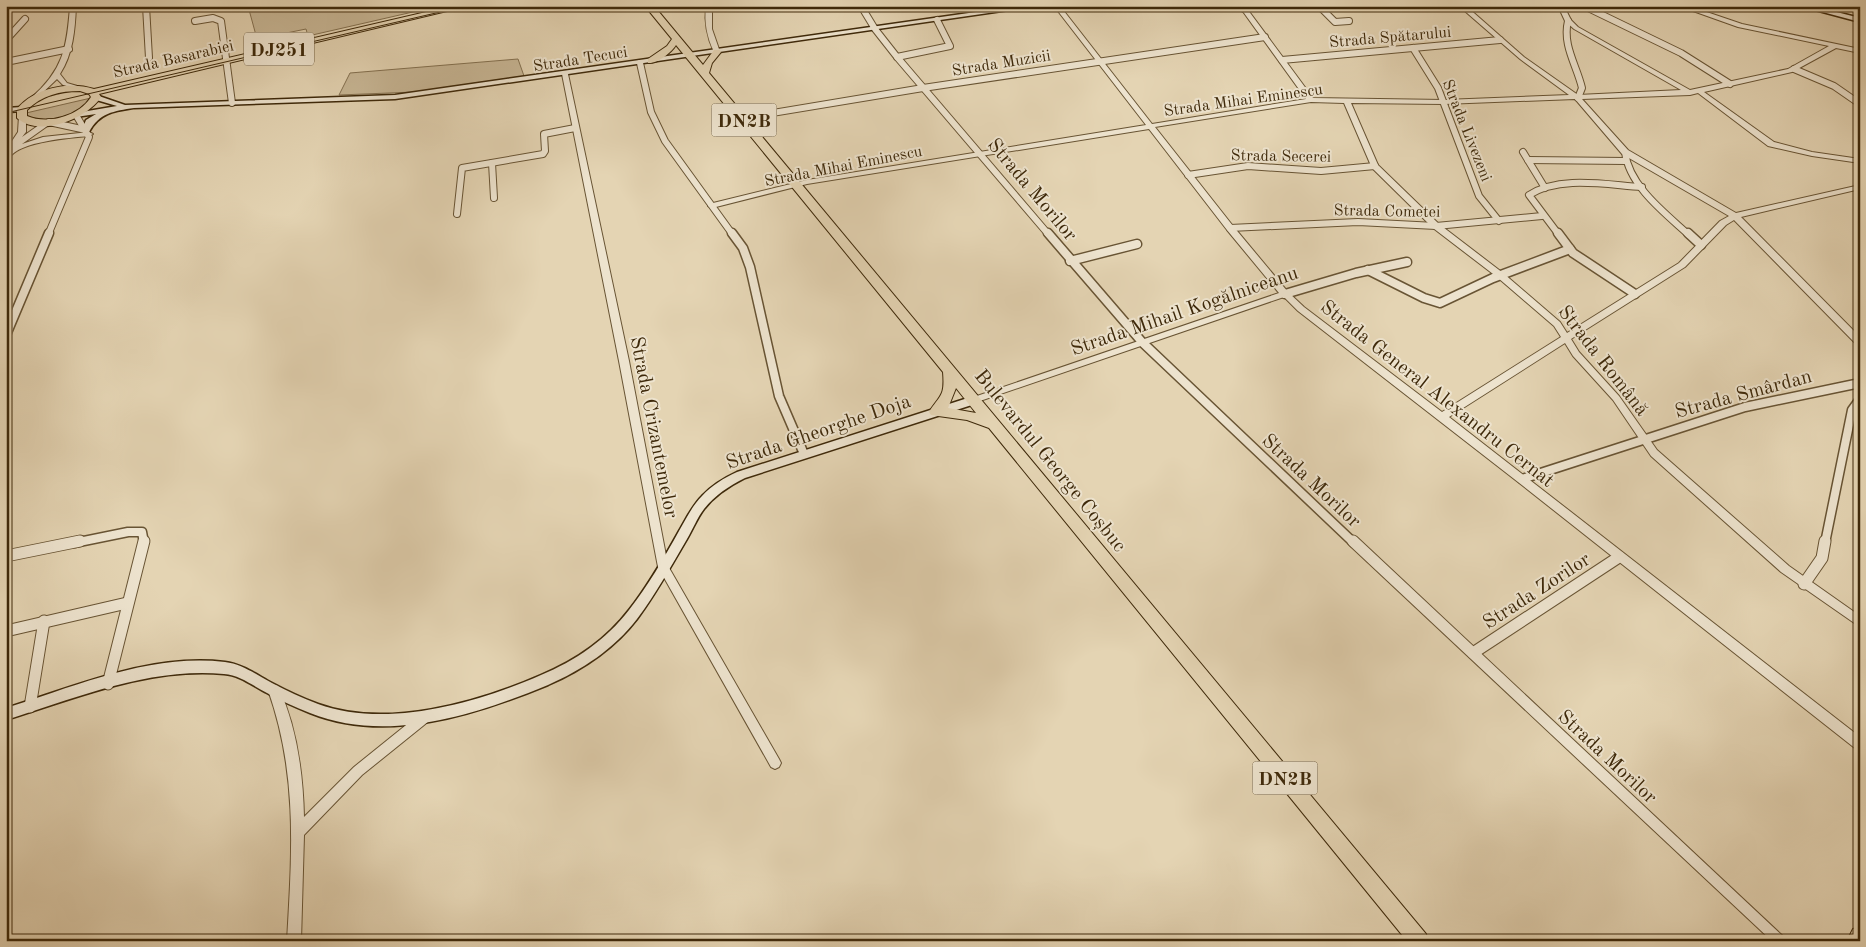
<svg xmlns="http://www.w3.org/2000/svg" width="1866" height="947" viewBox="0 0 1866 947" font-family="'Old Standard TT',serif">
  <style>
    .green { fill: #c8b796; stroke: #837050 }
    .lines { fill: none; stroke-linecap: round; stroke-linejoin: round }
    .minor-far2-casing { stroke: #685434; stroke-width: 8 }
    .minor-far1-casing { stroke: #685434; stroke-width: 11 }
    .minor-casing { stroke: #685434; stroke-width: 13 }
    .tertiary-casing { stroke: #685434; stroke-width: 2 }
    .secondary-casing { stroke: #3e290a; stroke-width: 3 }
    .primary-casing { stroke: #3e290a; stroke-width: 2 }
    .minor-far2 { stroke: #ede3ce; stroke-width: 6 }
    .minor-far1 { stroke: #ede3ce; stroke-width: 8 }
    .minor { stroke: #ede3ce; stroke-width: 11 }
    .tertiary { fill: #ede3ce; fill-rule: evenodd }
    .secondary { fill: #ede3ce; fill-rule: evenodd }
    .primary { fill: #e4d4b3; fill-rule: evenodd }
    .tram { stroke: #3e290a; stroke-width: 1 }
    .labels { text-anchor: middle; stroke-width: 4; stroke-linejoin: round; paint-order: stroke }
    .far-street-label { font-size: 16px; fill: #3e290a; stroke: #ede3ce }
    .shield { fill: #ede3ce; stroke: #726145; stroke-width: 1 }
    .shield-label { font-size: 19px; font-weight: bold; fill: #3e290a }
    .street-label { font-size: 20px; fill: #3e290a; stroke: #ede3ce }
  </style>
  <rect width="100%" height="100%" fill="#e4d4b3"/>
  <filter id="stains"><feTurbulence type="fractalNoise" baseFrequency=".004" numOctaves="4"/><feColorMatrix values="0 0 0 0 .2 0 0 0 0 .09 0 0 0 0 .02 0 0 0 .5 -.17"/></filter>
  <radialGradient id="worn" r=".72"><stop offset=".6" stop-color="#630" stop-opacity="0"/><stop offset="1" stop-color="#630" stop-opacity=".3"/></radialGradient>
  <!-- green -->
  <g class="green">
    <polygon points="248,6 439,6 308,36 306,29 257,39"/>
    <polygon points="518,59 524,76 414,92 339,95 350,73"/>
    <path d="M91 98C73 118 56 122 29 117L26 113Z"/>
  </g>
  <g class="lines">
    <!-- minor-far2 casing -->
    <g class="minor-far2-casing">
      <g id="minor-far2">
        <polyline points="146,6 149,58"/>
        <polyline points="861,6 875,29 897,57 1049,235"/>
        <polyline points="1319,6 1335,22 1349,21"/>
        <polyline points="1584,6 1681,53 1730,84"/>
        <polyline points="1244,9 1264,6"/>
        <polyline points="195,21 213,18 221,21 232,103"/>
        <path d="M1568 21C1562 45 1577 66 1582 88L1578 98"/>
        <polyline points="6,40 25,19"/>
        <polyline points="1413,48 1438,88 1479,196 1499,221"/>
        <polyline points="897,57 950,46 937,20"/>
        <polyline points="1282,60 1500,40"/>
        <polyline points="6,62 69,49"/>
        <polyline points="640,63 651,112 665,141 733,235"/>
        <polyline points="1794,69 1834,86 1860,104"/>
        <polyline points="742,118 923,88 1265,37"/>
        <polyline points="49,122 86,130"/>
        <polyline points="1523,152 1545,188"/>
        <path d="M1625 152C1629 186 1665 213 1689 235"/>
        <polyline points="1528,160 1626,161"/>
        <polyline points="492,163 494,198"/>
        <polyline points="1188,175 1248,166 1321,171 1375,166"/>
        <polyline points="457,214 462,168 543,154 545,151 544,134 575,128"/>
        <polyline points="1230,228 1358,222 1436,226 1542,216"/>
        <polyline points="48,235 89,137 76,115"/>
        <path d="M1559 235 1529 195C1560 175 1607 185 1642 187"/>
      </g>
    </g>
    <!-- minor-far1 casing -->
    <g class="minor-far1-casing">
      <g id="minor-far1">
        <polyline points="732,233 743,248 750,267 779,396 804,454"/>
        <polyline points="1048,233 1142,342 1354,543"/>
        <polyline points="1558,233 1573,253 1635,294"/>
        <polyline points="1688,233 1701,245"/>
        <polyline points="1070,261 1137,244"/>
        <polyline points="1368,270 1424,298 1440,303 1493,278 1570,249"/>
        <polyline points="1285,294 1356,273 1407,262"/>
        <polyline points="6,335 49,233"/>
        <polyline points="1522,479 1745,407 1860,383"/>
        <polyline points="74,543 128,532 142,532 144,543"/>
        <polyline points="1825,543 1852,410 1860,399"/>
      </g>
    </g>
    <!-- minor casing -->
    <g class="minor-casing">
      <g id="minor">
        <polyline points="1353,541 1780,941"/>
        <polyline points="6,556 80,541"/>
        <polyline points="1804,584 1822,558 1825,541"/>
        <polyline points="6,631 127,603"/>
        <polyline points="1473,653 1619,557"/>
        <polyline points="108,684 144,541"/>
        <polyline points="30,707 44,621"/>
      </g>
    </g>
    <!-- tertiary casing -->
    <g class="tertiary-casing">
      <g id="tertiary">
        <path d="M70 6H76C75 30 73 54 60 74L67 83 84 88 81 90 63 85 57 79 35 100H31V98C63 70 67 48 70 6Z"/>
        <path d="M706 6H712V29L720 52 719 53 714 52C707 37 704 23 706 6Z"/>
        <path d="M1054 6H1060L1152 124 1306 99 1239 6H1245L1313 98 1444 100 1569 95 1520 59 1459 6H1466L1524 57 1578 95 1681 90 1574 29 1565 21 1558 6H1564L1571 20 1578 27 1690 90 1788 69 1829 46 1738 27 1679 6H1689L1742 24 1860 49V53L1836 48 1792 72 1704 92 1774 142 1812 152 1860 159V163L1812 156 1768 146 1698 93 1690 95 1582 99 1628 150 1736 213 1860 185V189L1741 217 1860 337V346L1857 345 1734 220 1726 225 1685 267 1571 339 1579 352 1619 396 1657 450 1789 566 1860 616V627L1781 572 1651 456 1613 400 1573 356 1565 343 1449 417 1860 737V751L1856 749 1518 482 1298 311 1284 297 977 402H971L969 400 971 398 1279 293 1227 230 1149 129 807 184 712 208 708 206 709 204 807 180 1146 125ZM1575 99 1622 154 1729 216 1720 221 1679 263 1567 333 1560 322 1503 273 1439 224 1378 165 1351 103 1444 104ZM1311 102 1344 103 1372 168 1433 228 1497 277 1554 326 1561 337 1442 412 1304 307 1288 292 1233 226 1155 127Z"/>
        <polygon points="565,72 568,74 629,361 668,566 779,759 781,763 779,767 775,769 771,767 658,567 619,361 562,74"/>
        <path d="M19 116 26 118V132L22 137 46 120 53 122 22 144 43 137 89 132 93 134 89 136C69 138 20 141 9 158H6V150L18 132Z"/>
        <path d="M274 685 278 686C297 727 303 773 304 817L354 767 421 713 425 711 429 713 431 717 429 721 362 775 304 835 301 941H287C292 853 298 774 268 690L270 686Z"/>
      </g>
    </g>
    <!-- secondary casing -->
    <g class="secondary-casing">
      <g id="secondary">
        <path d="M1018 6H1037L395 99 134 108C114 111 99 113 89 132H86L82 130 86 120 96 114 76 117 72 115 76 113 117 106 93 99V95H96L125 105 395 95Z"/>
        <polygon points="1800,6 1813,6 1860,18 1860,22"/>
        <polygon points="22,107 26,109 25,111 6,112 6,108"/>
        <path d="M974 396 979 400 978 403 745 478C729 486 715 495 704 509 697 518 693 529 687 539 671 566 656 594 637 619 614 649 582 670 548 685 475 715 387 744 310 713 295 707 281 701 267 693 253 686 240 675 224 674 149 667 76 698 6 720V708C76 686 151 653 225 662 242 664 257 675 272 683 287 691 302 698 318 704 386 729 477 703 541 675 575 661 606 640 629 610 648 586 664 558 679 531 686 519 692 506 702 496 712 485 724 478 737 472Z"/>
      </g>
    </g>
    <!-- primary casing -->
    <g class="primary-casing">
      <g id="primary">
        <path d="M452 6H468L99 94 101 97C87 119 39 138 17 118V109C34 88 69 81 94 89ZM80 91 89 94 91 97C79 116 48 125 27 116V110C42 95 60 91 80 91Z"/>
        <path d="M645 6H654L703 65 714 50H720L721 52 712 63 709 73 1426 934 1428 941H1407L989 428 967 420 931 415 929 412C941 394 945 396 943 372L676 45C671 53 657 64 648 63V59L667 46 672 39ZM956 388 976 413 948 408Z"/>
        <polygon points="1860,927 1860,941 1847,941 1853,929"/>
      </g>
    </g>
    <!-- minor-far2 -->
    <use href="#minor-far2" class="minor-far2"/>
    <!-- minor-far1 -->
    <use href="#minor-far1" class="minor-far1"/>
    <!-- minor -->
    <use href="#minor" class="minor"/>
    <!-- tertiary -->
    <use href="#tertiary" class="tertiary"/>
    <!-- secondary -->
    <use href="#secondary" class="secondary"/>
    <!-- primary -->
    <use href="#primary" class="primary"/>
    <!-- tram -->
    <polyline class="tram" points="6,113 466,6"/>
  </g>
  <g class="labels">
    <!-- far-street labels -->
    <g class="far-street-label">
      <text transform="translate(1390 36) rotate(-5)" y="6">Strada Spătarului</text>
      <text transform="translate(173 58) rotate(-13)" y="6">Strada Basarabiei</text>
      <text transform="translate(580 58) rotate(-9)" y="6">Strada Tecuci</text>
      <text transform="translate(1001 62) rotate(-9)" y="6">Strada Muzicii</text>
      <text transform="translate(1243 99) rotate(-8)" y="6">Strada Mihai Eminescu</text>
      <text transform="translate(1468 130) rotate(68)" y="6">Strada Livezeni</text>
      <text transform="translate(1281 155) rotate(1)" y="6">Strada Secerei</text>
      <text transform="translate(843 165) rotate(-11)" y="6">Strada Mihai Eminescu</text>
      <text transform="translate(1387 210) rotate(1)" y="6">Strada Cometei</text>
    </g>
    <!-- shield labels -->
    <g class="shield">
      <rect x="244" y="32.5" width="70" height="33" rx="4"/>
      <rect x="711.5" y="103.5" width="65" height="33" rx="4"/>
      <rect x="1252.5" y="761.5" width="65" height="33" rx="4"/>
    </g>
    <g class="shield-label">
      <text x="279" y="56">DJ251</text>
      <text x="744" y="127">DN2B</text>
      <text x="1285" y="785">DN2B</text>
    </g>
    <!-- street labels -->
    <g class="street-label">
      <text transform="translate(1033 189) rotate(50)" y="7">Strada Morilor</text>
      <text transform="translate(1184 310) rotate(-19)" y="7">Strada Mihail Kogălniceanu</text>
      <text transform="translate(1604 360) rotate(52)" y="7">Strada Română</text>
      <text transform="translate(1438 393) rotate(38)" y="7">Strada General Alexandru Cernat</text>
      <text transform="translate(1743 393) rotate(-15)" y="7">Strada Smârdan</text>
      <text transform="translate(655 427) rotate(79)" y="7">Strada Crizantemelor</text>
      <text transform="translate(818 431) rotate(-19)" y="7">Strada Gheorghe Doja</text>
      <text transform="translate(1051 460) rotate(51)" y="7">Bulevardul George Coșbuc</text>
      <text transform="translate(1312 480) rotate(43)" y="7">Strada Morilor</text>
      <text transform="translate(1536 590) rotate(-33)" y="7">Strada Zorilor</text>
      <text transform="translate(1608 756) rotate(43)" y="7">Strada Morilor</text>
    </g>
  </g>
  <!-- margin -->
  <rect width="1866" height="947" fill="none" stroke="#e4d4b3" stroke-width="25"/>
  <rect x="8" y="8" width="1851" height="932" fill="none" stroke="#3e290a" stroke-width="2.5"/>
  <rect x="12" y="12" width="1841" height="922" fill="none" stroke="#3e290a"/>
  <rect width="100%" height="100%" filter="url(#stains)"/>
  <rect width="100%" height="100%" fill="url(#worn)"/>
</svg>
